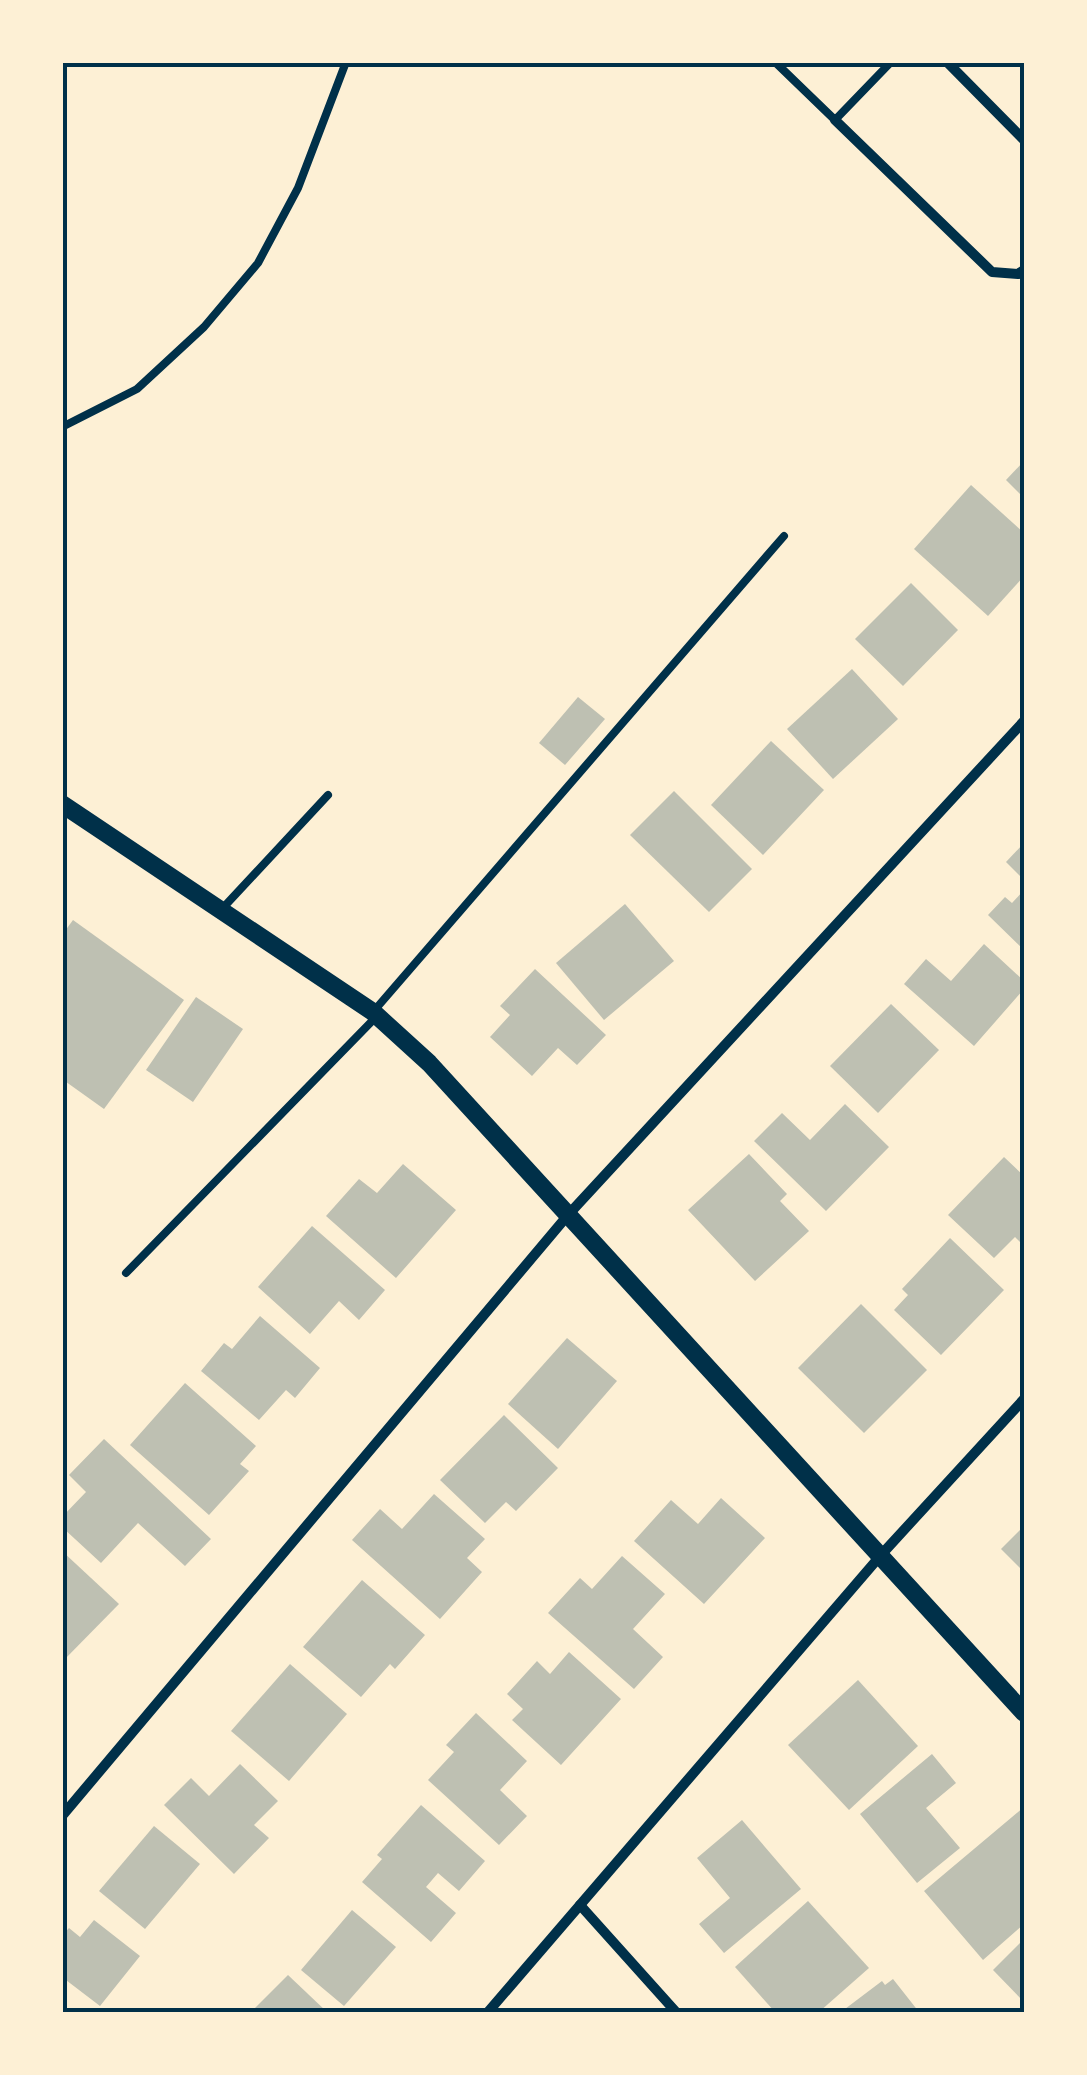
<svg xmlns="http://www.w3.org/2000/svg" width="1087" height="2075" viewBox="0 0 1087 2075" font-family="Helvetica,sans-serif">
  <style>
    .building { fill: #bec0b2 }
    .lines { fill: none; stroke-linecap: round; stroke-linejoin: round }
    .service { stroke: #003049; stroke-width: 8 }
    .minor { stroke: #003049; stroke-width: 10 }
    .tertiary { stroke: #003049; stroke-width: 18 }
    .neatline { fill: none; stroke: #003049; stroke-width: 4 }
  </style>
  <rect width="100%" height="100%" fill="#fdf0d5"/>
  <!-- building -->
  <g class="building">
    <polygon points="1024,461 1024,498 1006,480"/>
    <polygon points="971,485 1024,533 1024,576 988,616 914,549"/>
    <polygon points="911,583 958,630 903,686 855,639"/>
    <polygon points="852,669 898,719 833,779 787,729"/>
    <polygon points="578,697 605,719 565,765 539,743"/>
    <polygon points="771,741 824,790 763,855 711,805"/>
    <polygon points="674,791 752,869 709,912 630,835"/>
    <polygon points="1024,843 1024,880 1006,862"/>
    <polygon points="1024,890 1024,950 988,915 1005,897 1012,903"/>
    <polygon points="625,904 674,961 604,1020 556,963"/>
    <polygon points="73,920 184,1000 104,1109 62,1079 62,935"/>
    <polygon points="984,944 1024,981 1024,989 974,1046 904,984 926,959 951,981"/>
    <polygon points="535,969 606,1035 577,1065 558,1048 532,1076 490,1037 510,1015 500,1006"/>
    <polygon points="196,997 243,1029 193,1102 146,1070"/>
    <polygon points="891,1004 939,1050 878,1113 830,1066"/>
    <polygon points="845,1104 889,1147 826,1211 754,1141 782,1113 810,1140"/>
    <polygon points="749,1154 787,1194 780,1201 809,1231 755,1281 688,1210"/>
    <polygon points="1004,1157 1024,1176 1024,1246 1015,1237 994,1258 948,1215"/>
    <polygon points="403,1164 456,1210 396,1278 326,1216 359,1179 377,1193"/>
    <polygon points="312,1226 385,1290 359,1320 339,1301 310,1334 258,1287"/>
    <polygon points="950,1238 1004,1290 941,1355 894,1310 908,1295 902,1289"/>
    <polygon points="861,1304 927,1370 864,1433 798,1368"/>
    <polygon points="260,1316 320,1368 295,1398 286,1390 259,1420 201,1371 224,1343 232,1349"/>
    <polygon points="567,1338 617,1381 558,1449 508,1404"/>
    <polygon points="185,1383 256,1446 240,1464 249,1471 209,1515 130,1445"/>
    <polygon points="504,1415 558,1468 516,1511 506,1502 485,1523 440,1480"/>
    <polygon points="104,1439 211,1539 185,1566 138,1523 101,1563 62,1527 62,1517 86,1492 69,1475"/>
    <polygon points="434,1494 485,1539 467,1558 482,1572 440,1619 352,1540 380,1509 402,1529"/>
    <polygon points="721,1498 765,1538 704,1604 634,1541 671,1500 698,1524"/>
    <polygon points="1024,1526 1024,1572 1001,1549"/>
    <polygon points="62,1551 119,1604 62,1662"/>
    <polygon points="622,1556 665,1594 633,1629 663,1657 634,1689 548,1613 580,1578 592,1589"/>
    <polygon points="362,1580 425,1635 395,1669 390,1664 361,1697 303,1647"/>
    <polygon points="569,1652 621,1699 561,1765 512,1720 523,1709 507,1694 537,1661 550,1674"/>
    <polygon points="290,1664 347,1714 289,1781 231,1731"/>
    <polygon points="858,1680 918,1746 849,1810 788,1745"/>
    <polygon points="476,1713 527,1761 500,1790 527,1816 499,1845 428,1780 454,1752 446,1745"/>
    <polygon points="932,1754 956,1783 926,1808 960,1848 917,1883 860,1814"/>
    <polygon points="240,1764 278,1801 254,1825 269,1838 234,1874 164,1805 191,1778 209,1796"/>
    <polygon points="421,1805 485,1861 459,1891 438,1873 426,1887 456,1913 431,1942 362,1882 382,1859 377,1855"/>
    <polygon points="1024,1807 1024,1857 1021,1860 1024,1864 1024,1924 983,1960 924,1891"/>
    <polygon points="742,1820 801,1889 724,1953 699,1924 730,1898 697,1858"/>
    <polygon points="154,1826 200,1864 145,1929 99,1891"/>
    <polygon points="808,1901 869,1968 819,2012 775,2012 735,1967"/>
    <polygon points="352,1910 396,1947 344,2006 301,1970"/>
    <polygon points="94,1920 140,1956 100,2006 62,1977 62,1936 69,1928 80,1937"/>
    <polygon points="1024,1939 1024,2002 993,1970"/>
    <polygon points="288,1975 327,2012 251,2012"/>
    <polygon points="893,1979 919,2012 841,2012 882,1981 885,1985"/>
  </g>
  <g class="lines">
    <!-- service -->
    <g class="service">
      <polyline points="775,62 835,120 891,62"/>
      <polyline points="62,427 137,389 204,327 258,263 298,188 346,62"/>
      <polyline points="221,910 328,795"/>
      <polyline points="373,1012 784,536"/>
      <polyline points="126,1273 377,1016"/>
    </g>
    <!-- minor -->
    <g class="minor">
      <polyline points="947,62 1024,140"/>
      <polyline points="835,120 992,272 1018,274 1024,270"/>
      <polyline points="62,1816 568,1215 1024,721"/>
      <polyline points="580,1905 676,2012"/>
      <polyline points="488,2012 881,1555 1024,1399"/>
    </g>
    <!-- tertiary -->
    <polyline class="tertiary" points="62,804 373,1012 429,1063 1024,1713"/>
  </g>
  <!-- border -->
  <rect width="1087" height="2075" fill="none" stroke="#fdf0d5" stroke-width="130"/>
  <rect x="65" y="65" width="957" height="1945" class="neatline"/>
</svg>
